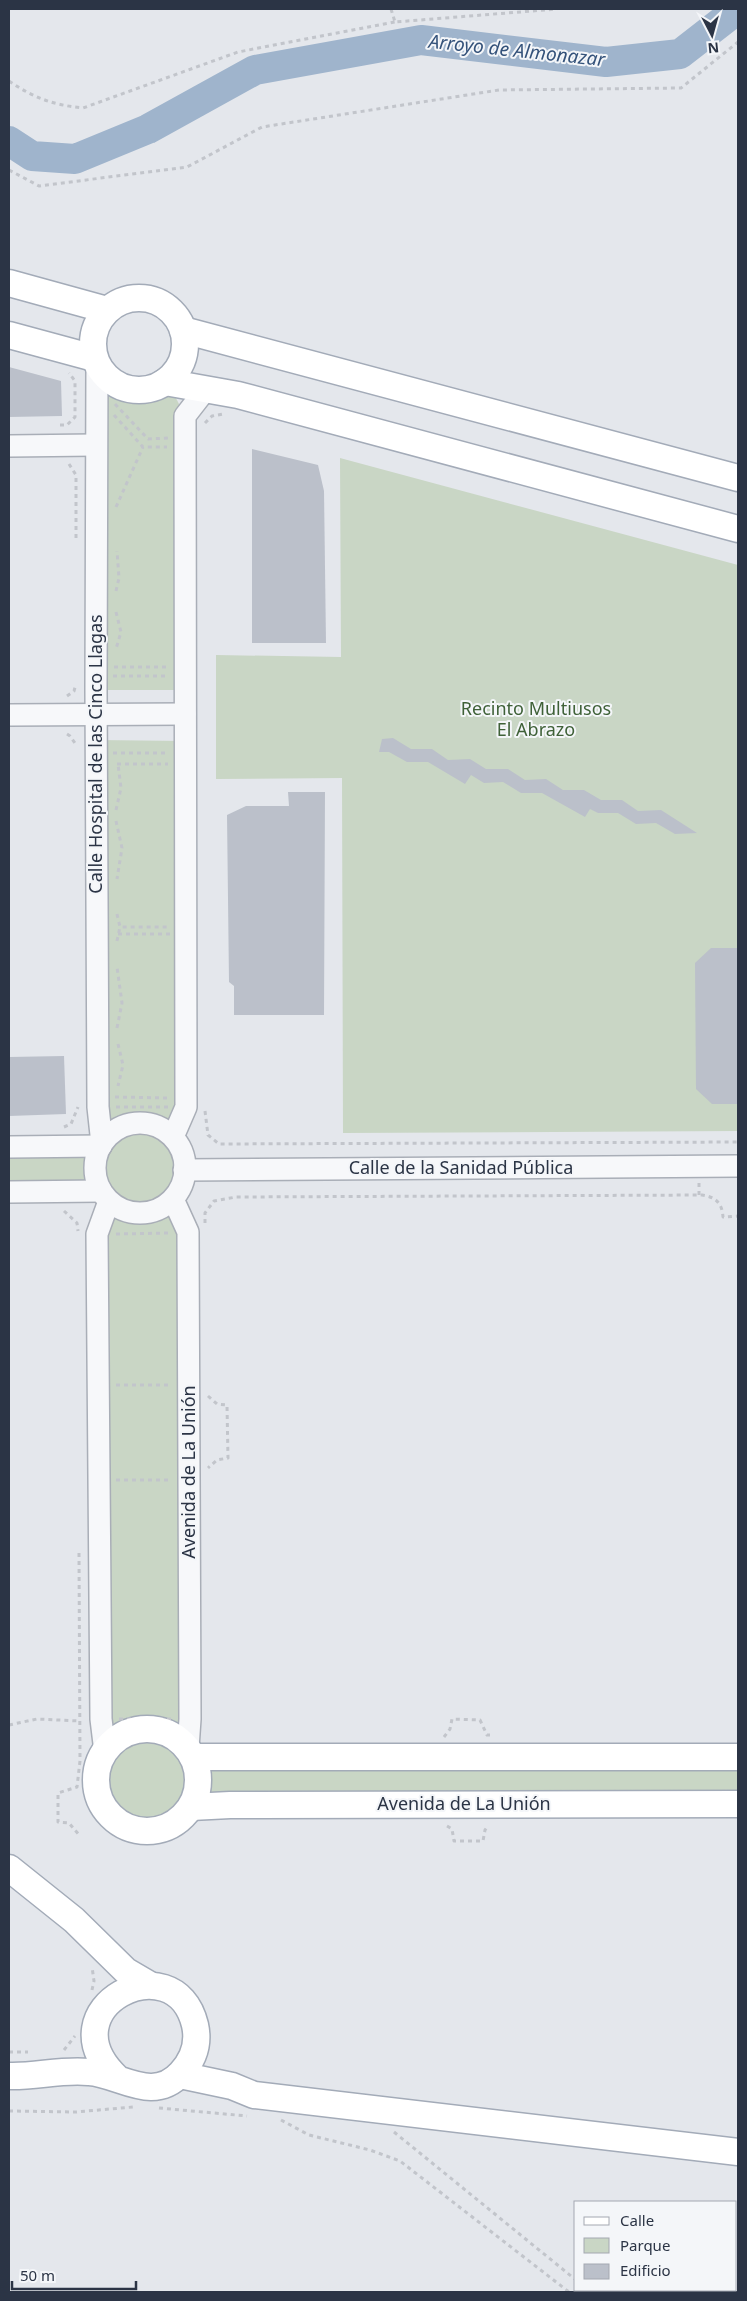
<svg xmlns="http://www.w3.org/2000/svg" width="747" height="2301" viewBox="0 0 747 2301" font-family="'Noto Sans',sans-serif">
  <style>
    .green { fill: #c9d6c5 }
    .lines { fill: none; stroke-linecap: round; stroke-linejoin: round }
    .river { stroke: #9fb4cc; stroke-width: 30 }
    .building { fill: #bbc0ca }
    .minor-casing { stroke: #a9aeb7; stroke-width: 24 }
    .major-casing { stroke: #a3abb8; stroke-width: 29 }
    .path { stroke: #c2c5cb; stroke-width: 3; stroke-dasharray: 4 4; stroke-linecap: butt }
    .minor { stroke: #f7f8fa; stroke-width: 21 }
    .major { stroke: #fff; stroke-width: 26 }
    .labels { text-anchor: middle; stroke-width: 4; stroke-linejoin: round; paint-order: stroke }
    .park-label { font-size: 18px; fill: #3f6138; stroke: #f4f6f9 }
    .street-label { font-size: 18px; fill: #2b3445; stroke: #f4f6f9 }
    .water-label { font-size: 19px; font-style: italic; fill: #34527a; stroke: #f4f6f9 }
  </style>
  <rect width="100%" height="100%" fill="#e4e7ec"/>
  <!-- green -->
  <g class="green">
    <path d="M104 376C124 391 142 393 165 382L177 400 185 416V690H96Z"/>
    <polygon points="340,458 738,565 738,1131 343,1133 342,778 216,779 216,655 341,657"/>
    <path d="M96 740 185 741 186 1107 173 1137C187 1157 187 1178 173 1199L188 1232V1748L738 1757V1804L189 1811C159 1843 105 1835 96 1788 94 1775 100 1763 105 1751L99 1385 109 1201 9 1192V1147L102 1143Z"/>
  </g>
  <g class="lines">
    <!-- river -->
    <polyline class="river" points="9,141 32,156 75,159 148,129 255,70 421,40 606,62 680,54 738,9"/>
  </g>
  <!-- building -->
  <g class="building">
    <polygon points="9,367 61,381 62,416 9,417"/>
    <polygon points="252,449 318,465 324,491 326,643 252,643"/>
    <polygon points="393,738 411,749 432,749 448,760 470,759 486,769 508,769 525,780 546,779 563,790 584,790 601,800 622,800 638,811 661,810 697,833 675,834 656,823 636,824 618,813 598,813 590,809 585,817 542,793 521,793 503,782 484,783 471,775 465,784 428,762 407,762 389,752 379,752 382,739"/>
    <polygon points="288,792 325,792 324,1015 234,1015 234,986 229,982 227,815 246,806 289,806"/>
    <polygon points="711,948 738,948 738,1104 712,1104 696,1089 695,963"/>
    <polygon points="64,1056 66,1114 9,1116 9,1057"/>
  </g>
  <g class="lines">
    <!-- minor casing -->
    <g class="minor-casing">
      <g id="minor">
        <polyline points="97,364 96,690 98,1107 102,1144"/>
        <polyline points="9,446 95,445"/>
        <polyline points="9,715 185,714"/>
        <circle cx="140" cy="1168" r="45"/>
        <polyline points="173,1137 186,1107 185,416 206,389"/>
        <polyline points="9,1147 101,1146"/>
        <polyline points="184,1170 738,1166"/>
        <polyline points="9,1192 101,1191"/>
        <polyline points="173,1199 188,1232 190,1719 188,1748"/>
        <polyline points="105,1752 101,1719 97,1234 109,1201"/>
      </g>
    </g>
    <!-- major casing -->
    <g class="major-casing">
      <g id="major">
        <polyline points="9,283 107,310"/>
        <circle cx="139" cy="344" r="46"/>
        <polyline points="183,330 738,478"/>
        <polyline points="9,335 94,358"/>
        <polyline points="165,382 238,395 738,529"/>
        <circle cx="147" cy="1780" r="51"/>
        <polyline points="193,1757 738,1757"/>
        <polyline points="191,1807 230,1805 738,1804"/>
        <polyline points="9,1868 74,1920 126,1971 150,1985"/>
        <polyline points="180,2075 232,2086 254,2095 738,2152"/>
        <path d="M9 2076C35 2077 62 2069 89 2072 120 2074 153 2104 181 2073 194 2059 199 2043 195 2025 175 1941 43 2008 117 2078"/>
      </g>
    </g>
    <!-- path -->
    <g class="path">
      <polyline points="391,9 395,22 557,9"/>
      <path d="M9 81C34 98 53 105 83 108L238 52 395 22"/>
      <polyline points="9,170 39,186 187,167 262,127 499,90 681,88 738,42"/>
      <polyline points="115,404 148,439 168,438"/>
      <polyline points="114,415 143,447 167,447"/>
      <polyline points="205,423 212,416 223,414"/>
      <polyline points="60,425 67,425 75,417 75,381 69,373"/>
      <polyline points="69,464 76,475 76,541"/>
      <polyline points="116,507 143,447"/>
      <polyline points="116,591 119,578 117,551"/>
      <polyline points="116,612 121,632 116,649"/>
      <polyline points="114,667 168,667"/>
      <polyline points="113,676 169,676"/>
      <polyline points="67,696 74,691 76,684"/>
      <polyline points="67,734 70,736 77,746"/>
      <polyline points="113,753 169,753"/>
      <polyline points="117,764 168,764"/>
      <polyline points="116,810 121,788 118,764"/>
      <polyline points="116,821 122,848 117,879"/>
      <polyline points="117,914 120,927 168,927"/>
      <polyline points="118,934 170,934"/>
      <polyline points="117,941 120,927"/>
      <polyline points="117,1028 122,1003 117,967"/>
      <polyline points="118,1044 123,1065 118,1086"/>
      <polyline points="115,1097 169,1098"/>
      <polyline points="116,1107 168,1107"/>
      <polyline points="205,1111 208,1135 219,1144 738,1142"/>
      <polyline points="64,1127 71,1124 78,1107"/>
      <polyline points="699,1183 699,1195"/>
      <polyline points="64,1211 77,1223 78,1231"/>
      <path d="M205 1223V1213L214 1201 236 1197 702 1195C715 1197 722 1202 723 1217L738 1216"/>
      <polyline points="116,1234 170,1233"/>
      <polyline points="116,1385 170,1385"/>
      <polyline points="208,1396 217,1404 227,1405 228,1458 217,1460 208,1468"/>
      <polyline points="116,1480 172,1480"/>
      <polyline points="79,1553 80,1761 77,1787 58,1793 58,1822 69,1823 80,1836"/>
      <polyline points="119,1719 172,1719"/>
      <polyline points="9,1725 37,1719 80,1721"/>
      <polyline points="444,1737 450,1729 452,1719 480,1720 487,1735 490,1735"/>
      <polyline points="447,1826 452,1829 454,1841 483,1841 485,1830 488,1826"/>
      <polyline points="92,1990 94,1981 92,1967"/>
      <polyline points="64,2050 75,2036"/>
      <polyline points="9,2052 28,2052"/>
      <polyline points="159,2108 247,2116"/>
      <polyline points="9,2111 76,2112 133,2107"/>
      <polyline points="281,2120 309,2135 370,2150 400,2161 569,2292"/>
      <polyline points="394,2132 576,2280"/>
      <polyline points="587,2290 590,2292"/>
    </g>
    <!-- minor -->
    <use href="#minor" class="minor"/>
    <!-- major -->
    <use href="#major" class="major"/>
  </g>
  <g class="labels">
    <!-- park labels -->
    <g class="park-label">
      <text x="536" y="715">Recinto Multiusos<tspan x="536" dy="21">El Abrazo</tspan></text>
    </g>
    <!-- street labels -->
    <g class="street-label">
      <text transform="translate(96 754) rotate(-90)" y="6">Calle Hospital de las Cinco Llagas</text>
      <text x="461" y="1174">Calle de la Sanidad Pública</text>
      <text transform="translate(189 1472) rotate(-90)" y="6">Avenida de La Unión</text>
      <text x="464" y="1810">Avenida de La Unión</text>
    </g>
    <!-- water labels -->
    <g class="water-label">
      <text transform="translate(517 50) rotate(6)" y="7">Arroyo de Almonazar</text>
    </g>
  </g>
  <!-- border -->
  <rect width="747" height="2301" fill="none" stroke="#2b3445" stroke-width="20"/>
  <!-- legend -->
  <rect x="574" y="2201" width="162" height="90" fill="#f4f6f9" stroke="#a4a8b1"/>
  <rect x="584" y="2217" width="25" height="8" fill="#ffffff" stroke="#a4a8b1"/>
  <text x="620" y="2226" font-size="15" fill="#2b3445">Calle</text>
  <rect x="584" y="2238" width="25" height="15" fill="#c9d6c5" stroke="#a4a8b1"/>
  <text x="620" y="2251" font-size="15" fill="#2b3445">Parque</text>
  <rect x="584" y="2264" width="25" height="15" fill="#bbc0ca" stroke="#a4a8b1"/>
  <text x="620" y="2276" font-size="15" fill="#2b3445">Edificio</text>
  <!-- north arrow -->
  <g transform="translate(712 35) rotate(174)" stroke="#f4f6f9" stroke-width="4" paint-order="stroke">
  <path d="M0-4L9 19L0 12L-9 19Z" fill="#2b3445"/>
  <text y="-8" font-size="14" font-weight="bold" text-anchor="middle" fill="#2b3445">N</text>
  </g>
  <!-- scale -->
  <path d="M12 2281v8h124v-8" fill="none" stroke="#2b3445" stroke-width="2.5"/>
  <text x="20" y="2281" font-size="15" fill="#2b3445" stroke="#f4f6f9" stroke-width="4" paint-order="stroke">50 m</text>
</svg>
